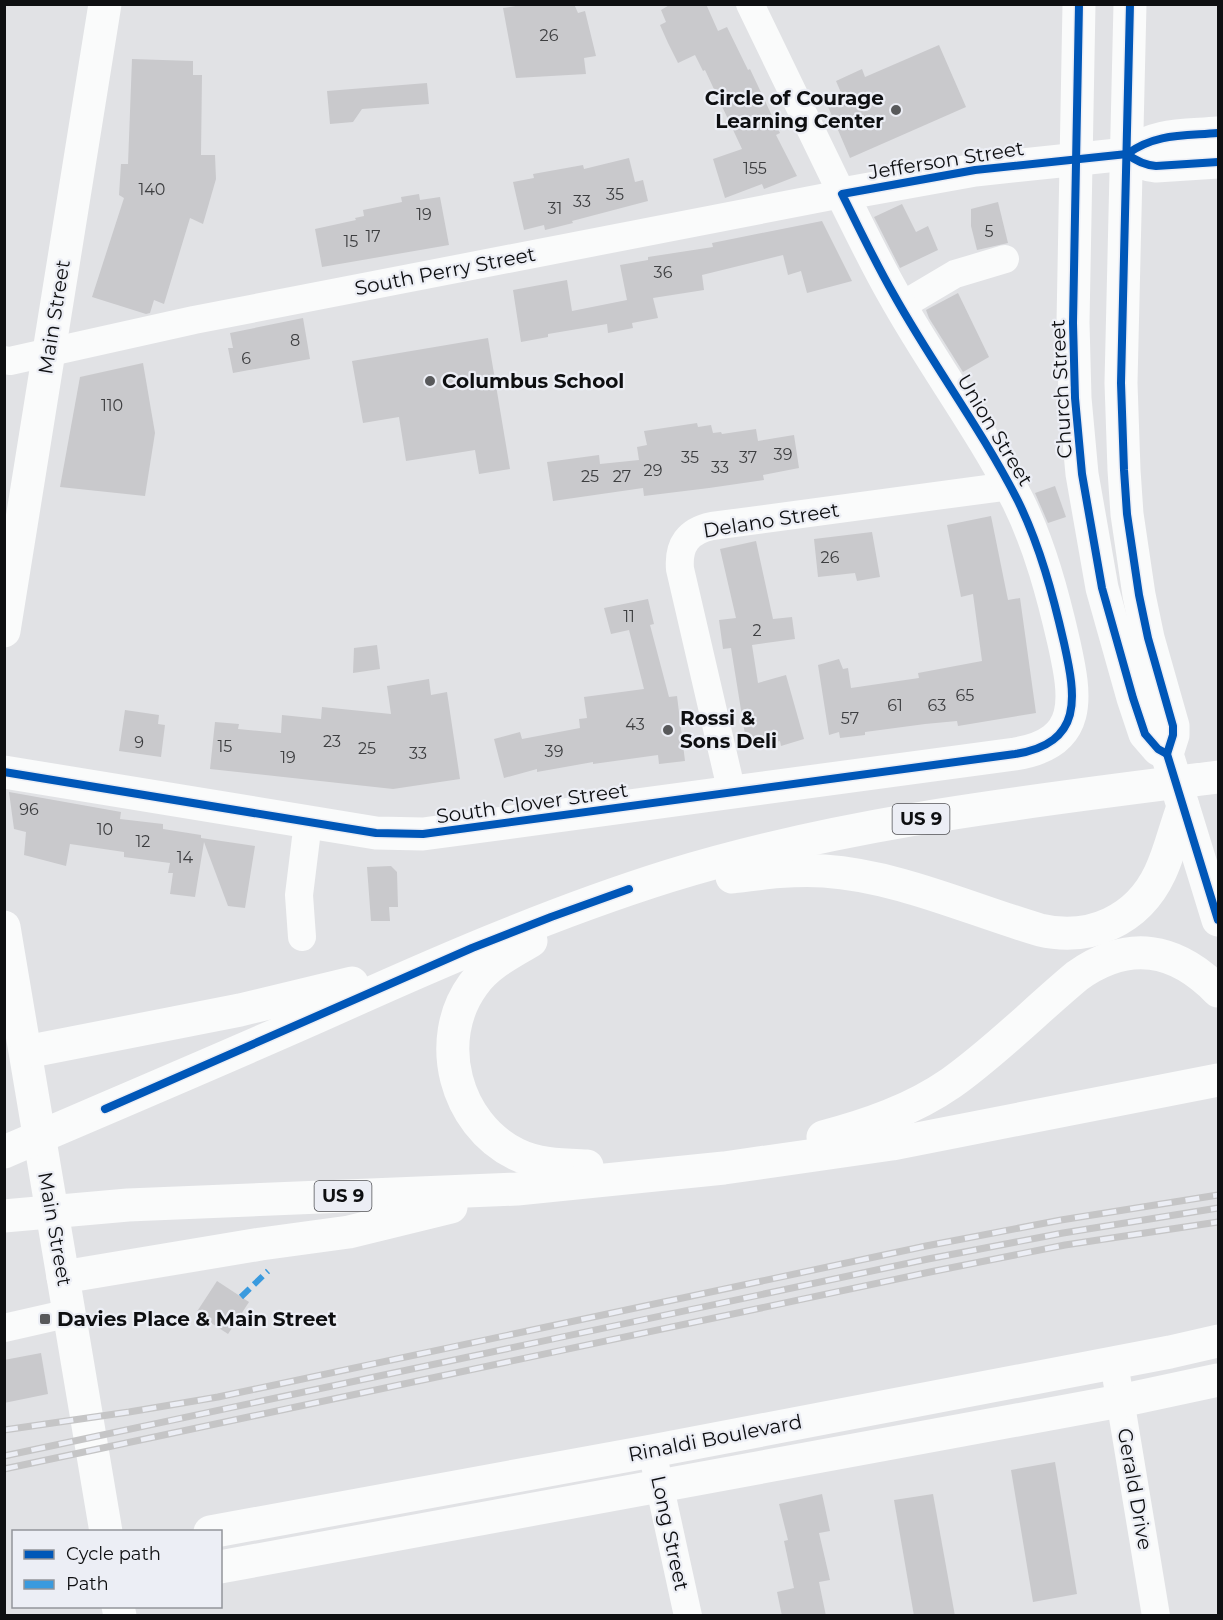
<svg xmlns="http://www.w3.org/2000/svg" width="1223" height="1620" viewBox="0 0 1223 1620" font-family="Montserrat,sans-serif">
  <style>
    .building { fill: #c9c9cc }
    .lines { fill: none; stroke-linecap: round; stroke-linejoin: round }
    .street { stroke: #fafbfb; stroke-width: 28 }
    .secondary { stroke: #fafbfb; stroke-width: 33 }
    .highway { stroke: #fafbfb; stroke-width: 33 }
    .rail-casing { stroke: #c5c5c6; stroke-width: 7 }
    .rail { stroke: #eceef5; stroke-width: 4.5; stroke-dasharray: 14; stroke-linecap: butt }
    .quiet { stroke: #3a9ade; stroke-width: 6; stroke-dasharray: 12 6; stroke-linecap: butt }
    .cycleway-casing { stroke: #eceef5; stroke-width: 11 }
    .cycleway { stroke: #0057b8; stroke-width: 8 }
    .poi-dot { fill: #58595b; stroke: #eceef5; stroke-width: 2 }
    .labels { text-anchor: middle; stroke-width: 4.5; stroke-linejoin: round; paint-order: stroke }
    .number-label { font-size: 16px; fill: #3d3e40 }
    .shield { fill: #eceef5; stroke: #515255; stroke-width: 1.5 }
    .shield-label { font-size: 18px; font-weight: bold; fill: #0e0f11 }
    .poi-label { font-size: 20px; font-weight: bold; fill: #0e0f11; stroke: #eceef5; text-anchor: start }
    .street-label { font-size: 20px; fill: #0e0f11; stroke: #eceef5 }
  </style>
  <rect width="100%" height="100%" fill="#e1e2e5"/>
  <!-- building -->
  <g class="building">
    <polygon points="528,4 574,4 578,13 585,11 596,56 584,58 586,74 516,78 503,8"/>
    <polygon points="671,4 706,4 718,31 727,27 748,70 750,69 780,133 776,135 797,176 764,189 762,184 725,198 713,159 742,149 705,70 703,71 695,55 678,63 668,43 660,25 666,22 661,10"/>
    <polygon points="939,45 966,107 850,158 826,102 842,95 836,81 862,69 865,77"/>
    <polygon points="132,59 193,61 193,75 202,75 201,155 215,155 216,179 203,224 190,218 164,304 154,300 150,313 146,314 92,297 124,198 119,195 121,164 128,164"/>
    <polygon points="427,83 429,104 362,109 353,122 330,124 327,91"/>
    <polygon points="629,158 635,182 643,180 648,201 572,221 573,223 545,230 544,225 524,230 513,182 534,178 533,174 583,165 584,169"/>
    <polygon points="419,194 420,200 440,197 449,245 322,267 315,229 356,220 355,218 364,216 363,210 402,202 401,197"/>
    <polygon points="998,202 1008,243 977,250 971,226 971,209"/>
    <polygon points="902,204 916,232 928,226 938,250 900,268 874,217"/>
    <polygon points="822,221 852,281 807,293 801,271 788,275 783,255 702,275 704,290 653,298 658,318 632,323 633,328 608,333 607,324 548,334 548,337 521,342 513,290 567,280 572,311 627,300 620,265 648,260 648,257 713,247 712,243"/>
    <polygon points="958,293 989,357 963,372 929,318 926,310"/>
    <polygon points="303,318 310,359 233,373 228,348 233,348 230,333"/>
    <polygon points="488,338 510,469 479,474 475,450 406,461 399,417 363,423 352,361"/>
    <polygon points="143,363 155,433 145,496 60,487 80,377"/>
    <polygon points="697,423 698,427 711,425 713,433 721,432 722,434 756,429 758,441 794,435 799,468 763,475 764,480 709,488 644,496 643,488 553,501 547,462 599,455 600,464 639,460 637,447 647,445 644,431"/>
    <polygon points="1055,486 1066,517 1048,523 1035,493"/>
    <polygon points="991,516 1008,600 1020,598 1036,713 958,726 957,721 925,724 865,732 865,735 840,738 839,732 829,735 818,665 839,659 843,669 848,668 851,688 919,678 918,673 982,661 973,594 961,597 947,525"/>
    <polygon points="872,532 880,577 857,581 855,573 818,577 814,539"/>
    <polygon points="756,541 773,619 792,617 795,639 752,645 758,683 786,675 804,739 781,746 780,741 747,747 731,648 723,649 719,620 736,618 720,549"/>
    <polygon points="648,599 654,624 650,625 669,697 677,696 685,761 659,764 658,755 593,764 593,762 537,772 537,769 504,778 494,739 520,732 522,739 580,728 579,719 587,718 584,697 644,689 629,630 611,634 604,608"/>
    <polygon points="377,645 380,669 353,673 354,648"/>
    <polygon points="429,679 431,695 447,692 460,779 393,789 210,769 215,722 239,724 238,729 281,733 282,715 321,719 322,707 391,714 387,686"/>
    <polygon points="125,710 159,715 158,724 165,725 161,757 119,751"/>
    <polygon points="9,792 121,812 120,819 163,824 163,829 201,835 201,838 255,846 245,908 228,906 204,842 195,897 170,894 173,873 168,873 170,863 124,857 124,852 70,844 66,866 24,855 26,832 14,829"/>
    <polygon points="391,866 397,872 398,907 389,907 390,921 371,921 367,867"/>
    <polygon points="217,1281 249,1302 228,1334 196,1313"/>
    <polygon points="41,1353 48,1394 4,1403 4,1360"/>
    <polygon points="1055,1462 1077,1594 1033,1602 1011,1470"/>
    <polygon points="822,1494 830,1531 819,1533 830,1580 819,1582 826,1616 782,1616 777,1592 794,1588 784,1541 788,1540 779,1504"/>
    <polygon points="933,1494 955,1616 914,1616 894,1500"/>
  </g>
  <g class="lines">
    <!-- street -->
    <g class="street">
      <polyline points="901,306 955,274 1005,259"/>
      <polyline points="4,360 10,361 194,320 842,194 750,4"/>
      <path d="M732 793 680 569C678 545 688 531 712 526L1010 486"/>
      <polyline points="302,937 299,895 308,822"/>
      <polyline points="4,1328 70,1313"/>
      <polyline points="1114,1363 1156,1616"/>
      <polyline points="652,1451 688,1616"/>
    </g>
    <!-- secondary -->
    <g class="secondary">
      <path d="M1127 154C1136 161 1144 165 1156 166L1218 162"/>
      <polyline points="4,631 105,4"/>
      <path d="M4 772 376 833 423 834 1015 754C1084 743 1076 697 1064 643 1053 595 1040 546 1018 501 982 430 933 365 894 295 875 262 859 228 842 194L975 170 1127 154C1156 133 1184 136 1218 133"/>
      <polyline points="4,927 106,1532"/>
      <polyline points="210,1532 652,1451 1170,1352 1218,1341"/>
      <polyline points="220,1567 1120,1401 1218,1380"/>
      <polyline points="118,1606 120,1616"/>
    </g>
    <!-- highway -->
    <g class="highway">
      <polyline points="1079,4 1073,323 1075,398 1082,474 1102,588 1133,698 1145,734 1158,749 1167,754"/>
      <polyline points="1130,4 1121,383 1124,470 1127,514 1139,595 1148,638 1173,726 1173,735 1167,754 1218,920"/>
      <path d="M732 877C763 873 793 869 824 871 898 876 969 909 1040 930 1090 942 1138 920 1160 873 1170 852 1175 828 1183 807"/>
      <path d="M531 941C510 953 487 965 473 985 433 1040 455 1124 516 1154 538 1165 563 1165 587 1166"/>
      <polyline points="26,1052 240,1010 352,983"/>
      <path d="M823 1137C868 1125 912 1110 951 1083 996 1051 1035 1011 1077 976 1129 939 1176 948 1218 991"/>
      <path d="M4 1152C109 1107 213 1063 317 1017 432 965 548 914 669 876 847 821 1034 801 1218 777"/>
      <polyline points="4,1216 128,1205 517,1189 724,1168 892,1144 1218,1080"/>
      <polyline points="63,1277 261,1244 349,1232 451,1207"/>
    </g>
    <!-- rail casing -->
    <g class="rail-casing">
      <g id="rail">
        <polyline points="4,1430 129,1412 218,1397 926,1246 1061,1220 1218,1195"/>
        <polyline points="4,1456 928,1259 1063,1233 1218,1208"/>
        <polyline points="4,1469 930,1272 1065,1245 1218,1222"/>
      </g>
    </g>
    <!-- rail -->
    <use href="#rail" class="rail"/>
    <!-- quiet -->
    <polyline class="quiet" points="241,1297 268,1271"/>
    <!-- cycleway casing -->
    <g class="cycleway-casing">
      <g id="cycleway">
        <polyline points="1079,4 1073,323 1075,398 1082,474 1102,588 1133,698 1145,734 1158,749 1167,754"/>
        <polyline points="1130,4 1121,383 1124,470 1127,514 1139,595 1148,638 1173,726 1173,735 1167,754 1218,920"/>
        <path d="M1127 154C1136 161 1144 165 1156 166L1218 162"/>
        <path d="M4 772 376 833 423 834 1015 754C1084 743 1076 697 1064 643 1053 595 1040 546 1018 501 982 430 933 365 894 295 875 262 859 228 842 194L975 170 1127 154C1156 133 1184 136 1218 133"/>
        <polyline points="105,1109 472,948 551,917 629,889"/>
      </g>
    </g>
    <!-- cycleway -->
    <use href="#cycleway" class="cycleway"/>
  </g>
  <!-- markers -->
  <g class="poi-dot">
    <circle cx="896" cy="110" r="6"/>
    <circle cx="430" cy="381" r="6"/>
    <circle cx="668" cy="730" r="6"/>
    <rect x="39" y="1313" width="12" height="12" rx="3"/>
  </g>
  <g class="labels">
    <!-- number labels -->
    <g class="number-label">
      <text x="549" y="41">26</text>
      <text x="755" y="174">155</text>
      <text x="152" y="195">140</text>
      <text x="615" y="200">35</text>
      <text x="582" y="207">33</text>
      <text x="555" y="214">31</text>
      <text x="424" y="220">19</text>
      <text x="989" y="237">5</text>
      <text x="373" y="242">17</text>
      <text x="351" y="247">15</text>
      <text x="663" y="278">36</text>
      <text x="295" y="346">8</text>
      <text x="246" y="364">6</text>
      <text x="112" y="411">110</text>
      <text x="783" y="460">39</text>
      <text x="690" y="463">35</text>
      <text x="748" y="463">37</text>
      <text x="720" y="473">33</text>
      <text x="653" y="476">29</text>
      <text x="590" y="482">25</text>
      <text x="622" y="482">27</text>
      <text x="830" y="563">26</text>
      <text x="629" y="622">11</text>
      <text x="757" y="636">2</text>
      <text x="965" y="701">65</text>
      <text x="895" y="711">61</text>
      <text x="937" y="711">63</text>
      <text x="850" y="724">57</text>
      <text x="635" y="730">43</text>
      <text x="332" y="747">23</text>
      <text x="139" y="748">9</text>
      <text x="225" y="752">15</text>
      <text x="367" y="754">25</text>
      <text x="554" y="757">39</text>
      <text x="418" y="759">33</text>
      <text x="288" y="763">19</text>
      <text x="29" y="815">96</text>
      <text x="105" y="835">10</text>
      <text x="143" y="847">12</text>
      <text x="185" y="863">14</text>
    </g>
    <!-- shield labels -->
    <g class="shield">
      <rect x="892.5" y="804" width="57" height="30" rx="4.5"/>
      <rect x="314.5" y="1181" width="57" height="30" rx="4.5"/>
    </g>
    <g class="shield-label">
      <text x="921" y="825">US 9</text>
      <text x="343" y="1202">US 9</text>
    </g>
    <!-- poi labels -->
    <g class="poi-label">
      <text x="884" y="105" text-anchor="end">Circle of Courage<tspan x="884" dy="23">Learning Center</tspan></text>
      <text x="442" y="388">Columbus School</text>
      <text x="680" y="725">Rossi &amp;<tspan x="680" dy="23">Sons Deli</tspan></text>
      <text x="57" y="1326">Davies Place &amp; Main Street</text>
    </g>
    <!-- street labels -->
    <g class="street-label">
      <text transform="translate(946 160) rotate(-9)" y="7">Jefferson Street</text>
      <text transform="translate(445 271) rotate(-11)" y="7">South Perry Street</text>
      <text transform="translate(54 317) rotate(-81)" y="7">Main Street</text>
      <text transform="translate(1061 389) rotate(-93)" y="7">Church Street</text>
      <text transform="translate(995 430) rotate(59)" y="7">Union Street</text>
      <text transform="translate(771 520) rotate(-9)" y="7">Delano Street</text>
      <text transform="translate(532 803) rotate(-8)" y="7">South Clover Street</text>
      <text transform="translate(55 1229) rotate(80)" y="7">Main Street</text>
      <text transform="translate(715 1438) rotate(-11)" y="7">Rinaldi Boulevard</text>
      <text transform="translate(1135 1489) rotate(80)" y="7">Gerald Drive</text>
      <text transform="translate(670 1533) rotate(78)" y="7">Long Street</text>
    </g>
  </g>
  <!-- border -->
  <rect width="1223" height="1620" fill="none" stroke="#0e0f11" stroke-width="12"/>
  <!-- legend -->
  <rect x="12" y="1530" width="210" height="78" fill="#eceef5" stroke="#93959a" stroke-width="1.5"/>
  <rect x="24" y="1550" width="30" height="9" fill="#0057b8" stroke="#93959a" stroke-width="1.5"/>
  <text x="66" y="1560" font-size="18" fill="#0e0f11">Cycle path</text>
  <rect x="24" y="1580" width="30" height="9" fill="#3a9ade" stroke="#93959a" stroke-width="1.5"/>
  <text x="66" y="1590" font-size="18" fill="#0e0f11">Path</text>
</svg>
